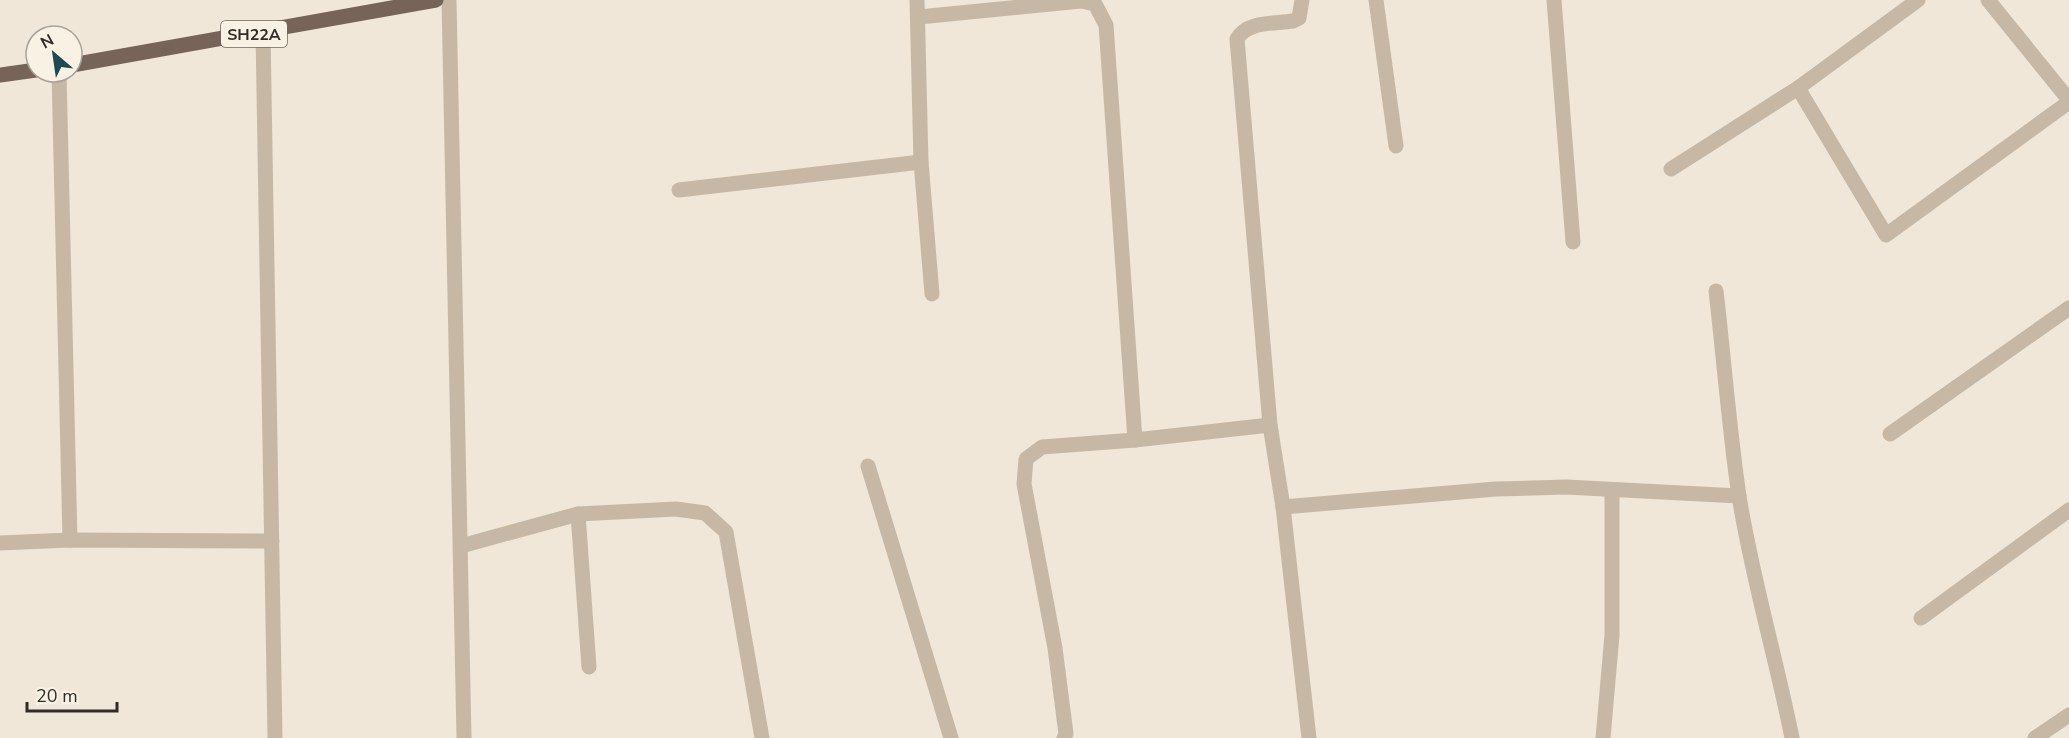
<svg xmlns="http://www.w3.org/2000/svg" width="2069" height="738" viewBox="0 0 2069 738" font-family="'Nunito Sans',sans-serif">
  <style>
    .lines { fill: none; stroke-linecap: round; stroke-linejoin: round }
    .minor { stroke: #c7b8a5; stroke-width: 15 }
    .major { stroke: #756457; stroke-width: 15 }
    .labels { text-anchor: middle; stroke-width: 4.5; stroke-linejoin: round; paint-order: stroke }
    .shield { fill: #f8f1e4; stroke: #6e675f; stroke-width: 1.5 }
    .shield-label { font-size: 16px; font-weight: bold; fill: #332c26 }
  </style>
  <rect width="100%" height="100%" fill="#f0e7d8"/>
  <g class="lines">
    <!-- minor -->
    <g class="minor">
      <polyline points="449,0 464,738"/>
      <polyline points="917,0 921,162 932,294"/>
      <path d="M1302 0 1299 18 1293 21C1274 24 1247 21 1237 39L1270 425 1283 507 1309 738"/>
      <polyline points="1376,0 1396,146"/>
      <polyline points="1554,0 1573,242"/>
      <polyline points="1988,0 2069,100"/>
      <polyline points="919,17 1081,1 1095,4 1106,25 1135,440"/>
      <polyline points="263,32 275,738"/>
      <polyline points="59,72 70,540"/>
      <polyline points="1798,88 1886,235 2069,102"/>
      <polyline points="1671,169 1798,88 1918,0"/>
      <polyline points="679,190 921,162"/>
      <path d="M1716 291C1724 359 1729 428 1739 496 1752 578 1776 657 1792 738"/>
      <polyline points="1890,434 2069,308"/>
      <polyline points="868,466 951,738"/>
      <polyline points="1283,507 1496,489 1566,487 1739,496"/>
      <polyline points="578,514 589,667"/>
      <polyline points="0,543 70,540 272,541"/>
      <polyline points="461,546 578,514 676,509 705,513 726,532 762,738"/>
      <polyline points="1921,618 2069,510"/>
      <polyline points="1064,738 1066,734 1055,648 1024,484 1026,459 1042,447 1135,440 1270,425"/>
      <polyline points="1603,738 1612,635 1612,490"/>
      <polyline points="2035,738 2069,715"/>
    </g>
    <!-- major -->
    <g class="major">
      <polyline points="72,65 436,0"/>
      <polyline points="0,75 36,70"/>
    </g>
  </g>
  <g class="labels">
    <!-- shield labels -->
    <rect class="shield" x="221" y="21" width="66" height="26" rx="4.5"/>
    <g class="shield-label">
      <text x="254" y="40">SH22A</text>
    </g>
  </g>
  <!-- north arrow -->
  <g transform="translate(54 54) rotate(331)"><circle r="28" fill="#f8f1e4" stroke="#a9a298" stroke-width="1.5"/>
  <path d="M0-4.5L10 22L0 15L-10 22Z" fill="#1d4a53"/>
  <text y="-9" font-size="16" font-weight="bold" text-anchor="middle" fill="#332c26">N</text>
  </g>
  <!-- scale -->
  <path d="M27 702v9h90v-9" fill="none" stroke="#332c26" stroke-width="3"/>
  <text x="36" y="702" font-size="18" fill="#332c26" stroke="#f8f1e4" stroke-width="4.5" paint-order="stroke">20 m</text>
</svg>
